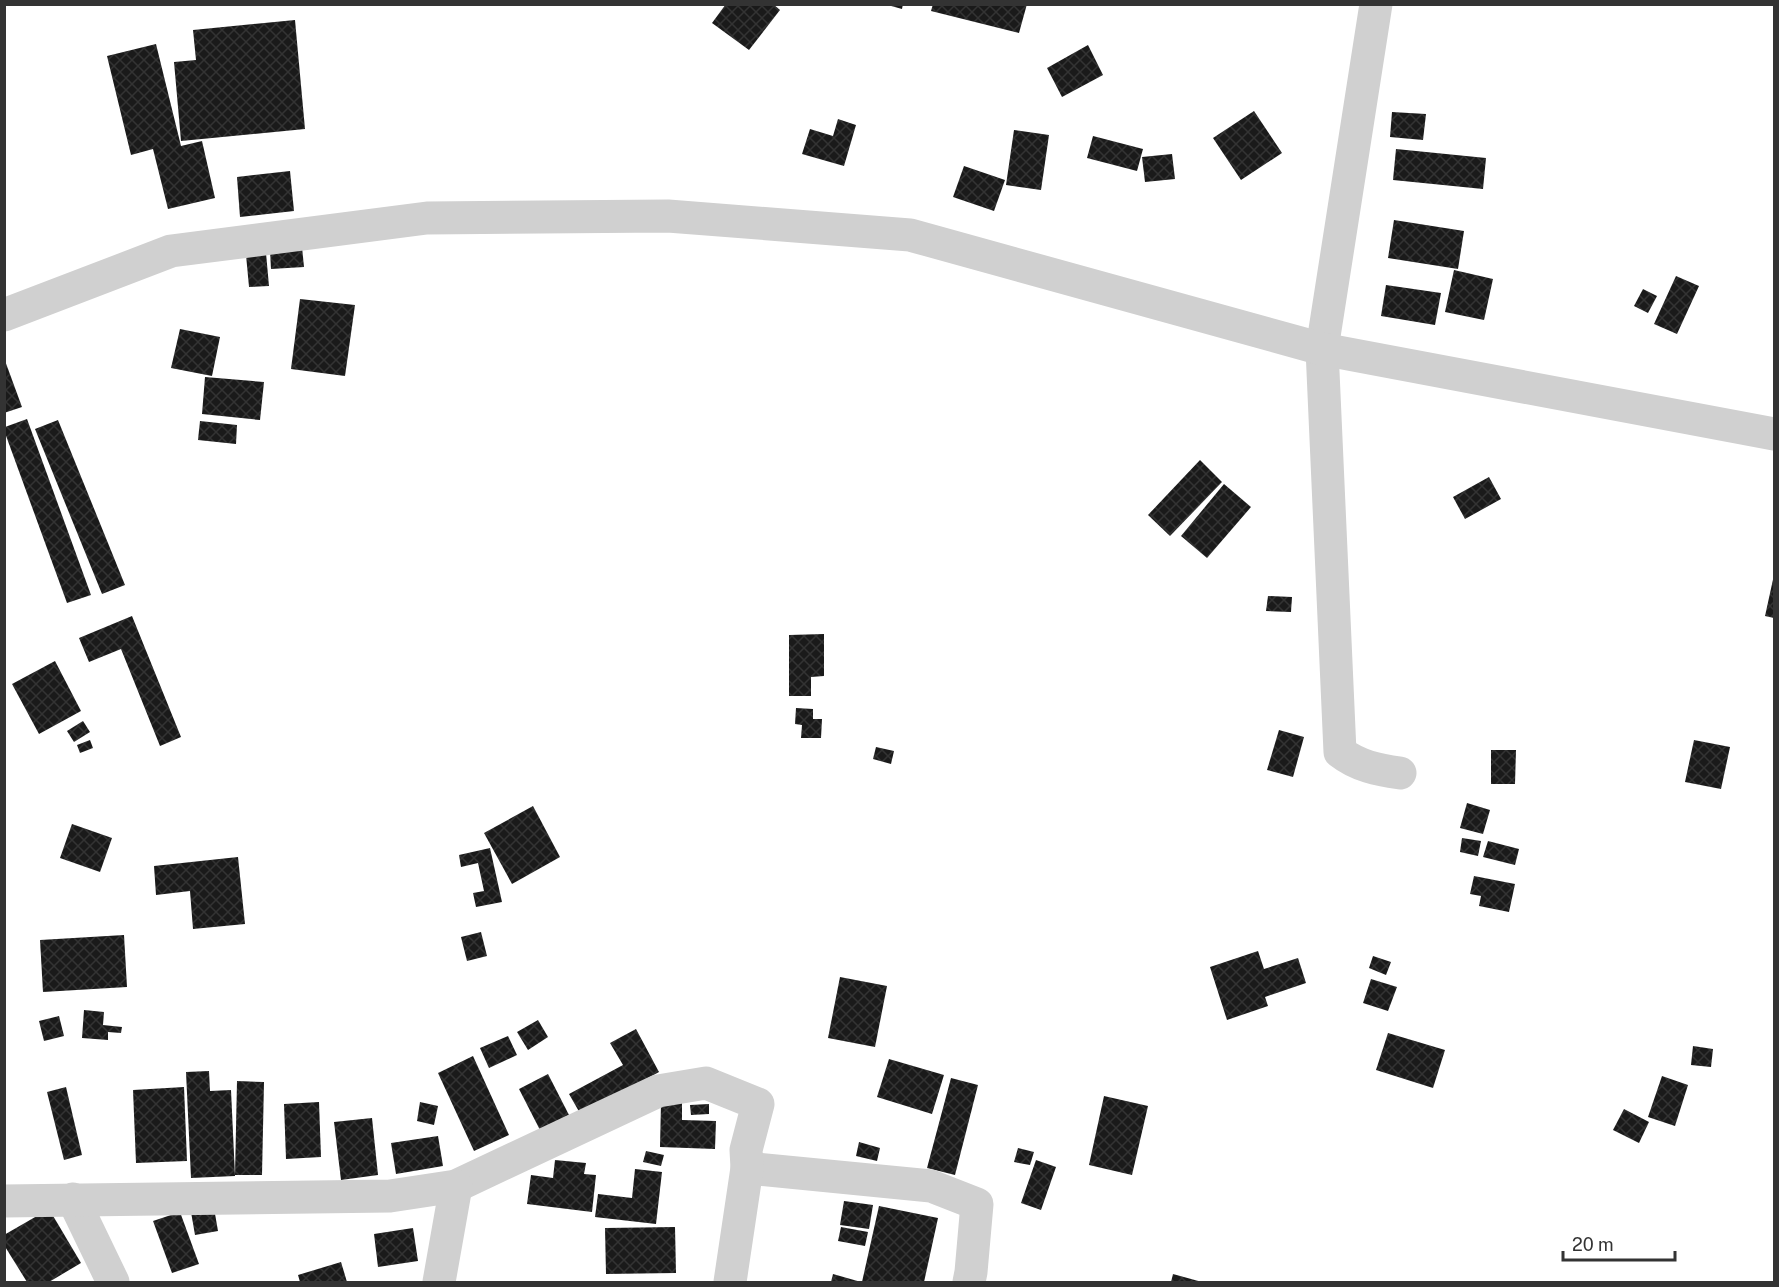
<svg xmlns="http://www.w3.org/2000/svg" width="1779" height="1287" viewBox="0 0 1779 1287" font-family="'Public Sans',sans-serif">
  <style>
    .building { fill: url(#building-cross-hatch) }
    .lines { fill: none; stroke-linecap: round; stroke-linejoin: round }
    .minor { stroke: #d0d0d0; stroke-width: 33 }
  </style>
  <defs>
    <pattern id="building-cross-hatch" width="8" height="8" patternUnits="userSpaceOnUse" patternTransform="scale(1.5)"><rect width="8" height="8" fill="#1a1a1a"/><path d="M0 0l8 8M0 8l8-8" fill="none" stroke="#333"/></pattern>
  </defs>
  <rect width="100%" height="100%" fill="#fff"/>
  <!-- building -->
  <g class="building">
    <polygon points="726,4 773,4 780,10 749,50 712,23"/>
    <polygon points="884,4 903,4 902,9"/>
    <polygon points="933,4 1027,4 1019,33 931,11"/>
    <polygon points="295,20 305,129 181,141 174,62 196,60 193,30"/>
    <polygon points="156,44 181,146 202,141 215,198 168,209 153,149 131,155 107,56"/>
    <polygon points="1088,45 1103,75 1062,97 1047,68"/>
    <polygon points="1254,111 1282,153 1241,180 1213,138"/>
    <polygon points="1392,112 1426,114 1423,140 1390,137"/>
    <polygon points="838,119 856,125 844,166 802,154 810,129 833,136"/>
    <polygon points="1014,130 1049,135 1041,190 1006,185"/>
    <polygon points="1093,136 1143,149 1137,171 1087,158"/>
    <polygon points="1396,149 1486,158 1483,189 1393,180"/>
    <polygon points="1172,154 1175,179 1145,182 1142,157"/>
    <polygon points="964,166 1005,180 994,211 953,197"/>
    <polygon points="290,171 294,211 240,217 237,177"/>
    <polygon points="1394,220 1464,231 1458,269 1388,258"/>
    <polygon points="302,247 304,267 271,269 270,250"/>
    <polygon points="266,253 269,286 249,287 246,255"/>
    <polygon points="1454,270 1493,279 1484,320 1445,312"/>
    <polygon points="1676,276 1699,286 1677,334 1654,324"/>
    <polygon points="1386,285 1441,293 1435,325 1381,316"/>
    <polygon points="1643,289 1657,296 1648,313 1634,306"/>
    <polygon points="300,299 355,305 345,376 291,369"/>
    <polygon points="180,329 220,337 212,376 171,368"/>
    <polygon points="4,358 22,407 4,413"/>
    <polygon points="205,377 264,382 260,420 202,414"/>
    <polygon points="27,419 91,595 67,603 5,433 5,427"/>
    <polygon points="58,420 125,585 102,594 35,429"/>
    <polygon points="200,421 237,425 236,444 198,440"/>
    <polygon points="1200,460 1222,482 1170,536 1148,515"/>
    <polygon points="1489,477 1501,499 1465,519 1453,497"/>
    <polygon points="1224,484 1251,507 1207,558 1181,536"/>
    <polygon points="1774,575 1774,618 1765,616"/>
    <polygon points="1268,596 1292,597 1291,612 1266,611"/>
    <polygon points="132,616 181,737 160,746 121,649 89,662 79,638"/>
    <polygon points="824,634 824,676 811,677 811,696 789,696 789,635"/>
    <polygon points="55,661 81,711 39,734 12,684"/>
    <polygon points="796,708 813,709 813,719 822,719 821,738 801,738 802,725 795,724"/>
    <polygon points="83,721 90,732 74,742 67,731"/>
    <polygon points="1279,730 1304,737 1293,777 1267,770"/>
    <polygon points="90,740 93,748 80,753 77,745"/>
    <polygon points="1694,740 1730,747 1721,789 1685,782"/>
    <polygon points="876,747 894,751 891,764 873,759"/>
    <polygon points="1491,750 1516,750 1515,784 1491,784"/>
    <polygon points="1467,803 1490,810 1483,834 1460,828"/>
    <polygon points="533,806 560,857 512,884 484,833"/>
    <polygon points="72,824 112,838 100,872 60,858"/>
    <polygon points="1462,838 1481,841 1478,856 1460,852"/>
    <polygon points="1488,841 1519,849 1515,865 1483,857"/>
    <polygon points="490,848 502,902 476,907 473,893 484,891 478,863 461,867 459,855"/>
    <polygon points="238,857 245,924 193,929 190,891 156,895 154,866"/>
    <polygon points="1474,876 1515,884 1509,912 1479,906 1481,896 1470,894"/>
    <polygon points="481,932 487,956 467,961 461,937"/>
    <polygon points="124,935 127,987 43,992 40,940"/>
    <polygon points="1258,951 1264,969 1298,958 1306,983 1265,997 1268,1006 1227,1020 1210,967"/>
    <polygon points="1373,956 1391,962 1386,975 1369,968"/>
    <polygon points="840,977 887,986 875,1047 828,1038"/>
    <polygon points="1371,979 1397,987 1388,1011 1363,1003"/>
    <polygon points="84,1010 104,1012 103,1025 122,1027 121,1033 108,1032 108,1040 82,1038"/>
    <polygon points="59,1016 64,1036 44,1041 39,1021"/>
    <polygon points="538,1020 548,1037 528,1050 517,1032"/>
    <polygon points="636,1029 659,1072 581,1115 569,1094 623,1065 610,1043"/>
    <polygon points="1388,1033 1445,1050 1433,1088 1376,1070"/>
    <polygon points="508,1036 517,1055 489,1068 480,1048"/>
    <polygon points="1693,1046 1713,1049 1711,1067 1691,1065"/>
    <polygon points="473,1056 509,1135 474,1151 438,1073"/>
    <polygon points="889,1059 944,1075 932,1114 877,1097"/>
    <polygon points="209,1071 210,1091 231,1090 235,1176 191,1178 186,1072"/>
    <polygon points="548,1074 569,1115 540,1130 519,1089"/>
    <polygon points="1662,1076 1688,1085 1675,1126 1648,1117"/>
    <polygon points="951,1078 978,1085 955,1175 927,1168"/>
    <polygon points="237,1081 264,1082 262,1175 235,1175"/>
    <polygon points="66,1087 82,1155 64,1160 47,1092"/>
    <polygon points="184,1087 187,1161 136,1163 133,1090"/>
    <polygon points="1104,1096 1148,1106 1132,1175 1089,1165"/>
    <polygon points="319,1102 321,1157 286,1159 284,1104"/>
    <polygon points="420,1102 438,1106 434,1125 417,1121"/>
    <polygon points="661,1103 682,1103 682,1120 716,1121 715,1149 660,1147"/>
    <polygon points="709,1104 709,1114 691,1115 690,1105"/>
    <polygon points="1624,1109 1649,1122 1639,1143 1613,1130"/>
    <polygon points="372,1118 378,1175 341,1180 334,1122"/>
    <polygon points="438,1136 443,1166 396,1174 391,1143"/>
    <polygon points="859,1142 880,1148 877,1161 856,1156"/>
    <polygon points="1018,1148 1034,1152 1030,1165 1014,1162"/>
    <polygon points="646,1151 664,1155 661,1166 643,1162"/>
    <polygon points="555,1160 586,1163 584,1174 596,1175 592,1212 527,1204 531,1175 553,1178"/>
    <polygon points="1036,1160 1056,1167 1041,1210 1021,1203"/>
    <polygon points="635,1169 662,1172 656,1224 595,1217 598,1194 632,1198"/>
    <polygon points="844,1201 873,1205 869,1229 840,1225"/>
    <polygon points="879,1206 938,1218 924,1282 862,1282"/>
    <polygon points="214,1208 218,1231 195,1235 191,1212"/>
    <polygon points="49,1209 81,1263 49,1282 27,1282 4,1245 4,1235"/>
    <polygon points="180,1212 199,1264 172,1273 153,1221"/>
    <polygon points="675,1227 676,1273 606,1274 605,1228"/>
    <polygon points="841,1227 868,1232 865,1246 838,1241"/>
    <polygon points="413,1228 418,1261 378,1267 374,1234"/>
    <polygon points="341,1262 347,1282 300,1282 298,1275"/>
    <polygon points="833,1274 861,1282 831,1282"/>
    <polygon points="1173,1274 1202,1282 1171,1282"/>
  </g>
  <g class="lines">
    <!-- minor -->
    <g class="minor">
      <path d="M1376 4 1322 349 1340 752C1358 766 1378 770 1400 773"/>
      <polyline points="4,315 171,251 427,218 668,216 910,235 1322,349 1774,434"/>
      <polyline points="747,1168 931,1186 977,1204 971,1272 969,1282"/>
      <polyline points="73,1199 113,1282"/>
      <polyline points="4,1201 390,1196 456,1186 658,1091 706,1083 758,1104 746,1150 747,1168 730,1282"/>
      <polyline points="439,1282 456,1186"/>
    </g>
  </g>
  <!-- border -->
  <rect width="1779" height="1287" fill="none" stroke="#333333" stroke-width="12"/>
  <!-- scale -->
  <path d="M1563 1251v9h112v-9" fill="none" stroke="#333333" stroke-width="3"/>
  <text x="1572" y="1251" font-size="18" fill="#333333" stroke="#ffffff" stroke-width="4.5" paint-order="stroke">20 m</text>
</svg>
